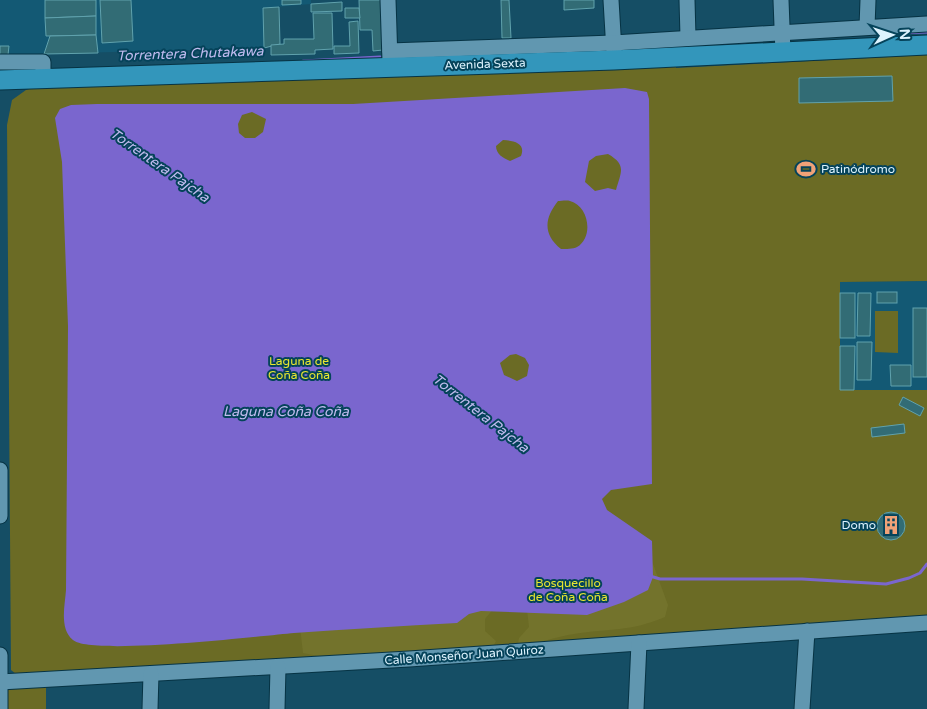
<svg xmlns="http://www.w3.org/2000/svg" width="927" height="709" viewBox="0 0 927 709" font-family="'Varela Round',sans-serif">
  <style>
    .built { fill: #135974 }
    .green { fill: #6b6b25 }
    .forest { fill: #73732c }
    .water { fill: #7a66ce; fill-rule: evenodd }
    .lines { fill: none; stroke-linecap: round; stroke-linejoin: round }
    .stream { stroke: #7a66ce; stroke-width: 3 }
    .building { fill: #326c75; stroke: #60a2ad }
    .minor-casing { stroke: #063344; stroke-width: 17 }
    .major-casing { stroke: #063344; stroke-width: 21 }
    .minor { stroke: #6197b0; stroke-width: 15 }
    .major { stroke: #3396bb; stroke-width: 19 }
    .labels { text-anchor: middle; stroke-width: 4; stroke-linejoin: round; paint-order: stroke }
    .street-label { font-size: 12px; fill: #ddf3fe; stroke: #05435a }
    .poi-label { font-size: 12px; fill: #ddf3fe; stroke: #05435a; text-anchor: start }
    .park-label { font-size: 12px; fill: #e8e730; stroke: #05435a }
    .water-label { font-size: 14px; font-style: italic; fill: #c0bbef; stroke: #05435a }
  </style>
  <rect width="100%" height="100%" fill="#154e65"/>
  <!-- built -->
  <g class="built">
    <polygon points="0,0 311,0 311,4 263,8 264,48 0,55"/>
    <polygon points="927,281 927,390 840,390 840,282"/>
  </g>
  <!-- green -->
  <g class="green">
    <polygon points="927,55 927,281 840,282 840,390 927,390 927,617 469,649 16,674 11,670 7,125 12,100 26,90 36,87 676,65 676,68"/>
    <polygon points="875,311 898,311 898,353 875,352"/>
    <polygon points="46,687 46,709 6,709 6,693 8,689"/>
  </g>
  <!-- forest -->
  <path class="forest" d="M649 553 668 605 665 617C630 632 609 628 574 634 554 637 536 644 517 649L519 638 529 627 526 601 503 597 485 619V631L496 641 490 652 343 661 303 653 300 627Z"/>
  <!-- water -->
  <path class="water" d="M625 88 647 92 649 99 652 484 611 490 602 499 607 510 652 541 653 577 648 590 624 602 587 615 481 611 469 614 457 623C402 626 348 629 294 633 261 636 91 656 73 640 59 629 65 605 66 590L68 326 62 162 55 118 60 109 71 105 97 104H353ZM252 112 266 119 263 132 255 138H245L239 133 238 124 242 115ZM503 140C514 141 526 143 521 156L510 161C503 158 496 154 496 146ZM608 154C627 165 621 172 616 190L608 188 595 191 585 182 589 161 596 156ZM558 201C561 201 567 200 570 201 589 206 594 237 577 247 573 249 566 249 561 249 543 234 544 219 558 201ZM516 354 525 358 529 365 527 376 517 381 504 375 500 363 510 355Z"/>
  <g class="lines">
    <!-- stream -->
    <g class="stream">
      <polyline points="895,33 927,32"/>
      <polyline points="695,46 745,43"/>
      <polyline points="624,50 683,47"/>
      <polyline points="303,61 380,57"/>
      <polyline points="650,576 660,579 802,579 886,584 909,578 920,573 927,564"/>
    </g>
  </g>
  <!-- building -->
  <g class="building">
    <polygon points="45,0 96,0 96,16 45,18"/>
    <polygon points="100,0 131,0 133,41 102,43"/>
    <polygon points="282,0 301,0 301,4 282,5"/>
    <polygon points="359,0 381,0 383,50 373,51 372,30 360,30"/>
    <polygon points="501,0 509,0 511,38 502,38"/>
    <polygon points="564,0 594,0 594,8 564,10"/>
    <polygon points="342,2 342,11 311,12 311,4"/>
    <polygon points="279,7 280,44 264,48 263,8"/>
    <polygon points="345,8 359,8 360,18 345,18"/>
    <polygon points="313,13 332,13 333,49 315,50 315,54 271,55 271,45 284,44 284,39 314,39"/>
    <polygon points="96,16 96,35 46,36 45,18"/>
    <polygon points="358,21 359,53 334,54 334,46 350,46 349,22"/>
    <polygon points="96,35 98,53 44,54 50,36"/>
    <polygon points="0,46 9,46 8,55 0,55"/>
    <polygon points="892,76 893,101 799,103 799,78"/>
    <rect x="877" y="292" width="20" height="11"/>
    <rect x="840" y="293" width="15" height="45"/>
    <polygon points="858,293 871,293 870,336 857,336"/>
    <rect x="913" y="308" width="14" height="69"/>
    <polygon points="857,342 872,342 871,380 857,380"/>
    <polygon points="840,346 855,346 854,390 840,390"/>
    <polygon points="890,365 911,365 911,386 891,386"/>
    <polygon points="903,397 924,408 920,416 899,405"/>
    <polygon points="904,424 905,433 872,437 871,428"/>
    <circle cx="891" cy="526" r="14"/>
  </g>
  <g class="lines">
    <!-- minor casing -->
    <g class="minor-casing">
      <g id="minor">
        <polyline points="388,0 390,61"/>
        <polyline points="611,0 614,51"/>
        <polyline points="687,0 688,37"/>
        <polyline points="781,0 783,53"/>
        <polyline points="867,27 868,0"/>
        <polyline points="390,51 613,43 927,24"/>
        <polyline points="0,62 43,62 43,80"/>
        <polyline points="0,470 0,516"/>
        <polyline points="0,655 0,709"/>
        <polyline points="0,682 409,659 927,623"/>
        <polyline points="150,709 151,674"/>
        <polyline points="277,709 278,667"/>
        <polyline points="636,709 639,643"/>
        <polyline points="802,709 807,631"/>
      </g>
    </g>
    <!-- major casing -->
    <g class="major-casing">
      <polyline id="major" points="0,80 614,60 927,45"/>
    </g>
    <!-- minor -->
    <use href="#minor" class="minor"/>
    <!-- major -->
    <use href="#major" class="major"/>
  </g>
  <!-- icons -->
  <defs>
    <g id="stadium-bare" transform="scale(1.5)"><path d="M0-5a6.5 5 0 1 0 0 10a6.5 5 0 1 0 0-10ZM-3.5-1.8h7v3.6h-7Z" fill="#f0a278" stroke="#05435a" stroke-width="2.5" paint-order="stroke"/></g>
    <g id="building-bare" transform="scale(1.5)"><path d="M-4-6H4V6H1V3H-1V6H-4ZM-2.5-4.3h1.7v1.8h-1.7ZM.8-4.3h1.7v1.8H.8ZM-2.5-1h1.7V.8h-1.7ZM.8-1h1.7V.8H.8Z" fill="#f0a278" stroke="#05435a" stroke-width="2.5" paint-order="stroke"/></g>
  </defs>
  <g fill-rule="evenodd">
    <use href="#stadium-bare" x="806" y="169"/>
    <use href="#building-bare" x="891" y="525"/>
  </g>
  <g class="labels">
    <!-- street labels -->
    <g class="street-label">
      <text transform="translate(485 64) rotate(-2)" y="4">Avenida Sexta</text>
      <text transform="translate(464 655) rotate(-4)" y="4">Calle Monseñor Juan Quiroz</text>
    </g>
    <!-- poi labels -->
    <g class="poi-label">
      <text x="821" y="173">Patinódromo</text>
      <text x="876" y="529" text-anchor="end">Domo</text>
    </g>
    <!-- park labels -->
    <g class="park-label">
      <text x="299" y="365">Laguna de<tspan x="299" dy="14">Coña Coña</tspan></text>
      <text x="568" y="587">Bosquecillo<tspan x="568" dy="14">de Coña Coña</tspan></text>
    </g>
    <!-- water labels -->
    <g class="water-label">
      <text transform="translate(190 53) rotate(-2)" y="5">Torrentera Chutakawa</text>
      <text transform="translate(160 165) rotate(35)" y="5">Torrentera Pajcha</text>
      <text x="286" y="416">Laguna Coña Coña</text>
      <text transform="translate(481 413) rotate(38)" y="5">Torrentera Pajcha</text>
    </g>
  </g>
  <!-- north arrow -->
  <g transform="translate(892 35) rotate(87)" stroke="#05435a" stroke-width="4" paint-order="stroke">
  <path d="M0-4L9 19L0 12L-9 19Z" fill="#ddf3fe"/>
  <text y="-8" font-size="14" font-weight="bold" text-anchor="middle" fill="#ddf3fe">N</text>
  </g>
</svg>
